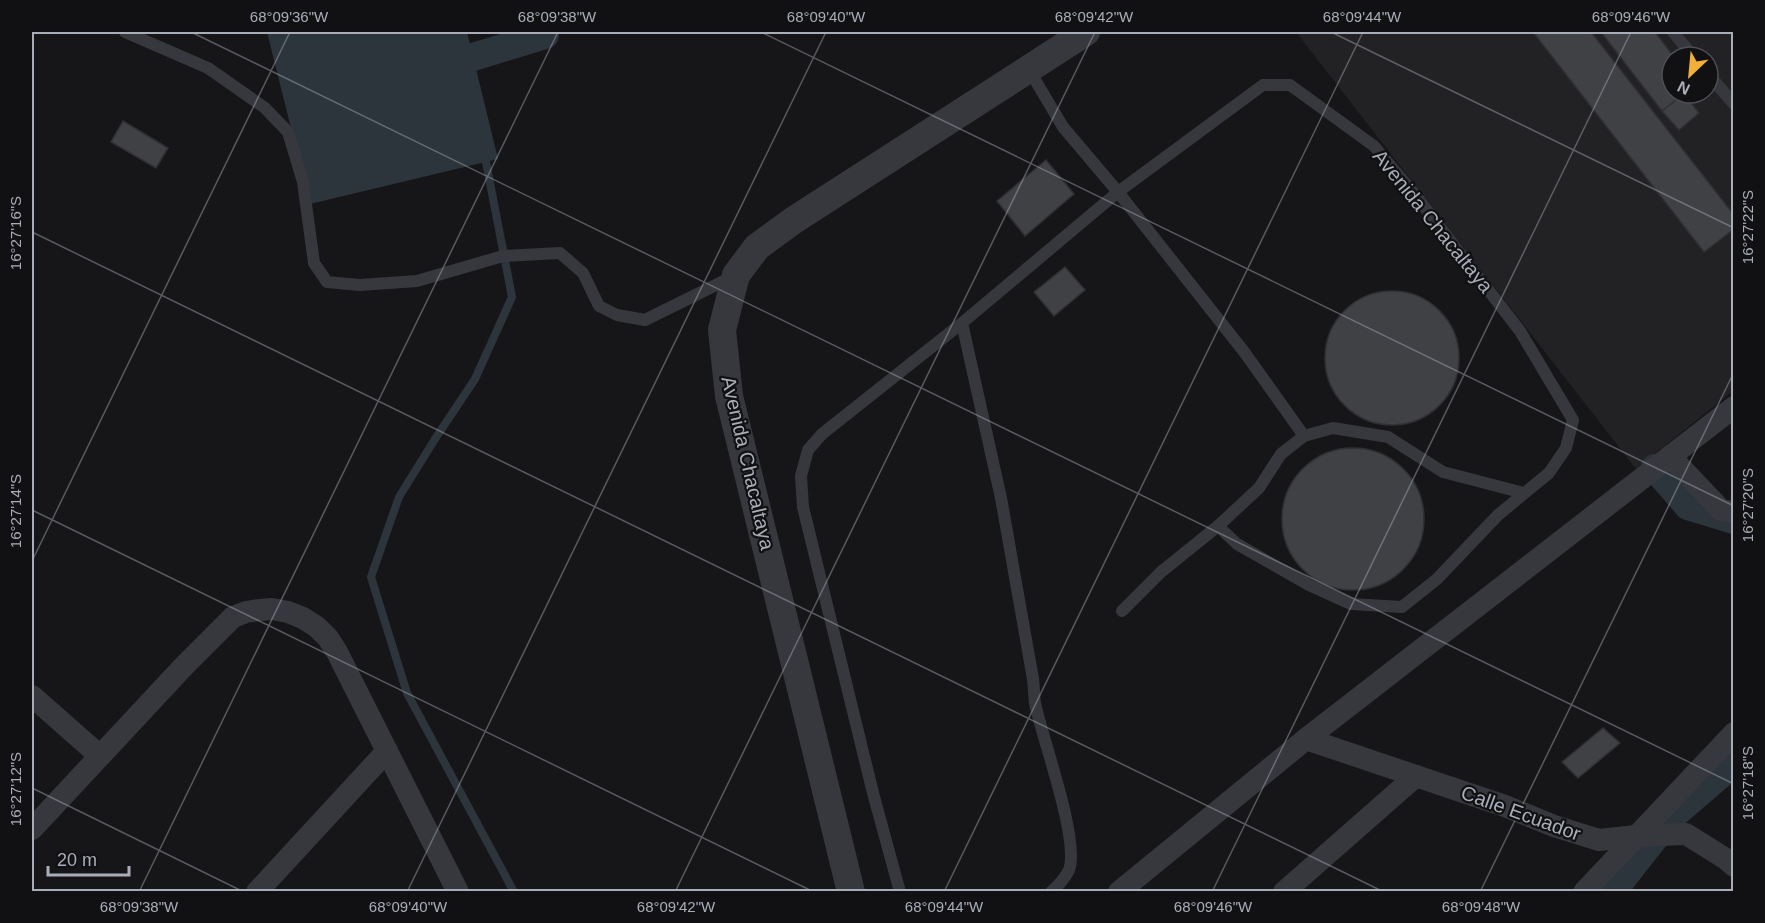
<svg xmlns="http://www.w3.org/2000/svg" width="1765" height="923" viewBox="0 0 1765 923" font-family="Helvetica,sans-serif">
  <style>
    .built { fill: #222225; fill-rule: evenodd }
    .water { fill: #2c353c }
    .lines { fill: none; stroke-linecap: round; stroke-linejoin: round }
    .stream { stroke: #2c353c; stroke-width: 8 }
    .canal { stroke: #2c353c; stroke-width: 28 }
    .building { fill: #404145; stroke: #303034; stroke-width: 1.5 }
    .service { stroke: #37383d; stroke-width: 12 }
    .minor { stroke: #37383d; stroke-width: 22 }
    .tertiary { stroke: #37383d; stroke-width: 28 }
    .ticks { fill: none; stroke: #a8adb8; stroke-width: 1.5; stroke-opacity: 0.45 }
    .labels { text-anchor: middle; stroke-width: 4.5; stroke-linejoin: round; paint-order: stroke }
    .street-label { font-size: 20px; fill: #a8adb8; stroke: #111113 }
    .neatline { fill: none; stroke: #a8adb8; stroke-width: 2 }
    .ticks-label { font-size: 15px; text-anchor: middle; fill: #a8adb8 }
  </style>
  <rect width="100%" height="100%" fill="#161618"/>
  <!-- built -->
  <path class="built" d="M1296 32H1733V391L1636 469ZM1672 57H1708V93H1672Z"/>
  <!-- water -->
  <polygon class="water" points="267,32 467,32 498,159 310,204"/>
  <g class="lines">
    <!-- stream -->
    <polyline class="stream" points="486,162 512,297 475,379 435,439 399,497 371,577 407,693 514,892"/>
    <!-- canal -->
    <g class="canal">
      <polyline points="473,57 545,35 544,32"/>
      <polyline points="1655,468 1688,506 1734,520"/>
      <polyline points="1612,892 1670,818 1734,763"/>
    </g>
  </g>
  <!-- building -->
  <g class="building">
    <polygon points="1533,32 1591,32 1734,215 1734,229 1704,252"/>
    <polygon points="1601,32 1655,32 1674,57 1672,57 1672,93 1686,93 1662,111"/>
    <polygon points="1684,94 1699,113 1679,130 1662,111"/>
    <polygon points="123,121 168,148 156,168 111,142"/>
    <polygon points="1046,160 1074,194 1025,236 997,201"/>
    <polygon points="1065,267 1085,290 1054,316 1034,292"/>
    <circle cx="1392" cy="358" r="67"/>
    <circle cx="1353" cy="519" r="71"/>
    <polygon points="1603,728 1620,743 1578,778 1562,762"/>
  </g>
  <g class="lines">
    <!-- service -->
    <g class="service">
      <polyline points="125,32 208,68 265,108 288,132 303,182 314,263 327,282 360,285 417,281 503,256 560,253 583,273 599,306 617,315 645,320 732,277"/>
      <polyline points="1673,32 1694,57"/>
      <polyline points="1028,68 1063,127 1118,192 1245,353 1304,436"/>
      <polyline points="1708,74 1734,104"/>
      <path d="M962 323 1001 498 1033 679C1034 687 1034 695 1035 703 1042 738 1080 840 1069 870 1065 878 1058 886 1051 892"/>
      <polyline points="1122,611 1161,572 1218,526 1259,488 1281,454 1304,436 1333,428 1388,437 1443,472 1524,493"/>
      <polyline points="900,892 873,793 803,507 801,476 808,450 822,434 962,323 1118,192 1263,85 1290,85 1374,146 1412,191 1520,331 1573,420 1566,448 1549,473 1498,515 1437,579 1402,607 1351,604 1309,585 1237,544 1218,526"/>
    </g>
    <!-- minor -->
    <g class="minor">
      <polyline points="1670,456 1721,510 1734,512"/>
      <polyline points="32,696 100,756"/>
      <polyline points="1306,739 1505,806 1554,826 1599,840 1636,836 1686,834 1726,859 1734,866"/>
      <polyline points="32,829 184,666 233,617 246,612 259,610 272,609 288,612 303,618 317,627 328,638 337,652 458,892"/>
      <polyline points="257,892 387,751"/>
      <polyline points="1119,892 1306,739 1734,407"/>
      <polyline points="1284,892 1416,776"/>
      <polyline points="1584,892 1734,733"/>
    </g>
    <!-- tertiary -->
    <polyline class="tertiary" points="851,892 729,396 722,330 736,275 757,247 794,220 1086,32"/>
  </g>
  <!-- ticks -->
  <path class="ticks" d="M191 32 1734 784M761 32 1734 506M1331 32 1734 228M32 232 1384 892M32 510 814 892M32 561 290 32M32 788 244 892M139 892 558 32M407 892 826 32M675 892 1095 32M944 892 1363 32M1212 892 1631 32M1480 892 1734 372"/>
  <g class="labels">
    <!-- street labels -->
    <g class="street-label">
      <text transform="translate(1433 221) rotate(51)" y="7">Avenida Chacaltaya</text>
      <text transform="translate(748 463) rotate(77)" y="7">Avenida Chacaltaya</text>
      <text transform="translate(1521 813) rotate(20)" y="7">Calle Ecuador</text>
    </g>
  </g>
  <!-- border -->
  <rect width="1765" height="923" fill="none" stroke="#111113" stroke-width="66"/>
  <!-- north arrow -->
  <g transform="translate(1690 75) rotate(206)"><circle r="28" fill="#111113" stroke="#4d4f55" stroke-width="1.5"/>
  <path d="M0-4.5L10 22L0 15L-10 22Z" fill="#f2b134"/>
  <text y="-9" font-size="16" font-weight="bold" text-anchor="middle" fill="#a8adb8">N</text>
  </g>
  <!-- scale -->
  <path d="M48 866v9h81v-9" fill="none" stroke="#a8adb8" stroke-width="3"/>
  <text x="57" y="866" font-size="18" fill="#a8adb8" stroke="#111113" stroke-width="4.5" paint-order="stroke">20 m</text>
  <rect x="33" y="33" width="1699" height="857" class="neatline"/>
  <g class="ticks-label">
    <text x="289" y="22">68°09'36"W</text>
    <text x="557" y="22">68°09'38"W</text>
    <text x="826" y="22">68°09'40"W</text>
    <text x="1094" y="22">68°09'42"W</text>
    <text x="1362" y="22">68°09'44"W</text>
    <text x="1631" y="22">68°09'46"W</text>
    <text transform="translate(1748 227) rotate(-90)" y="5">16°27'22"S</text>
    <text transform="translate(16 233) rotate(-90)" y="5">16°27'16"S</text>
    <text transform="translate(1748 505) rotate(-90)" y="5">16°27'20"S</text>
    <text transform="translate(16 511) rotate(-90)" y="5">16°27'14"S</text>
    <text transform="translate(1748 783) rotate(-90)" y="5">16°27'18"S</text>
    <text transform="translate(16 789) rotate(-90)" y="5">16°27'12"S</text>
    <text x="139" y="912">68°09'38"W</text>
    <text x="408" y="912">68°09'40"W</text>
    <text x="676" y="912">68°09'42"W</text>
    <text x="944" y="912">68°09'44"W</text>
    <text x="1213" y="912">68°09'46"W</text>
    <text x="1481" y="912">68°09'48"W</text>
  </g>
</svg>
